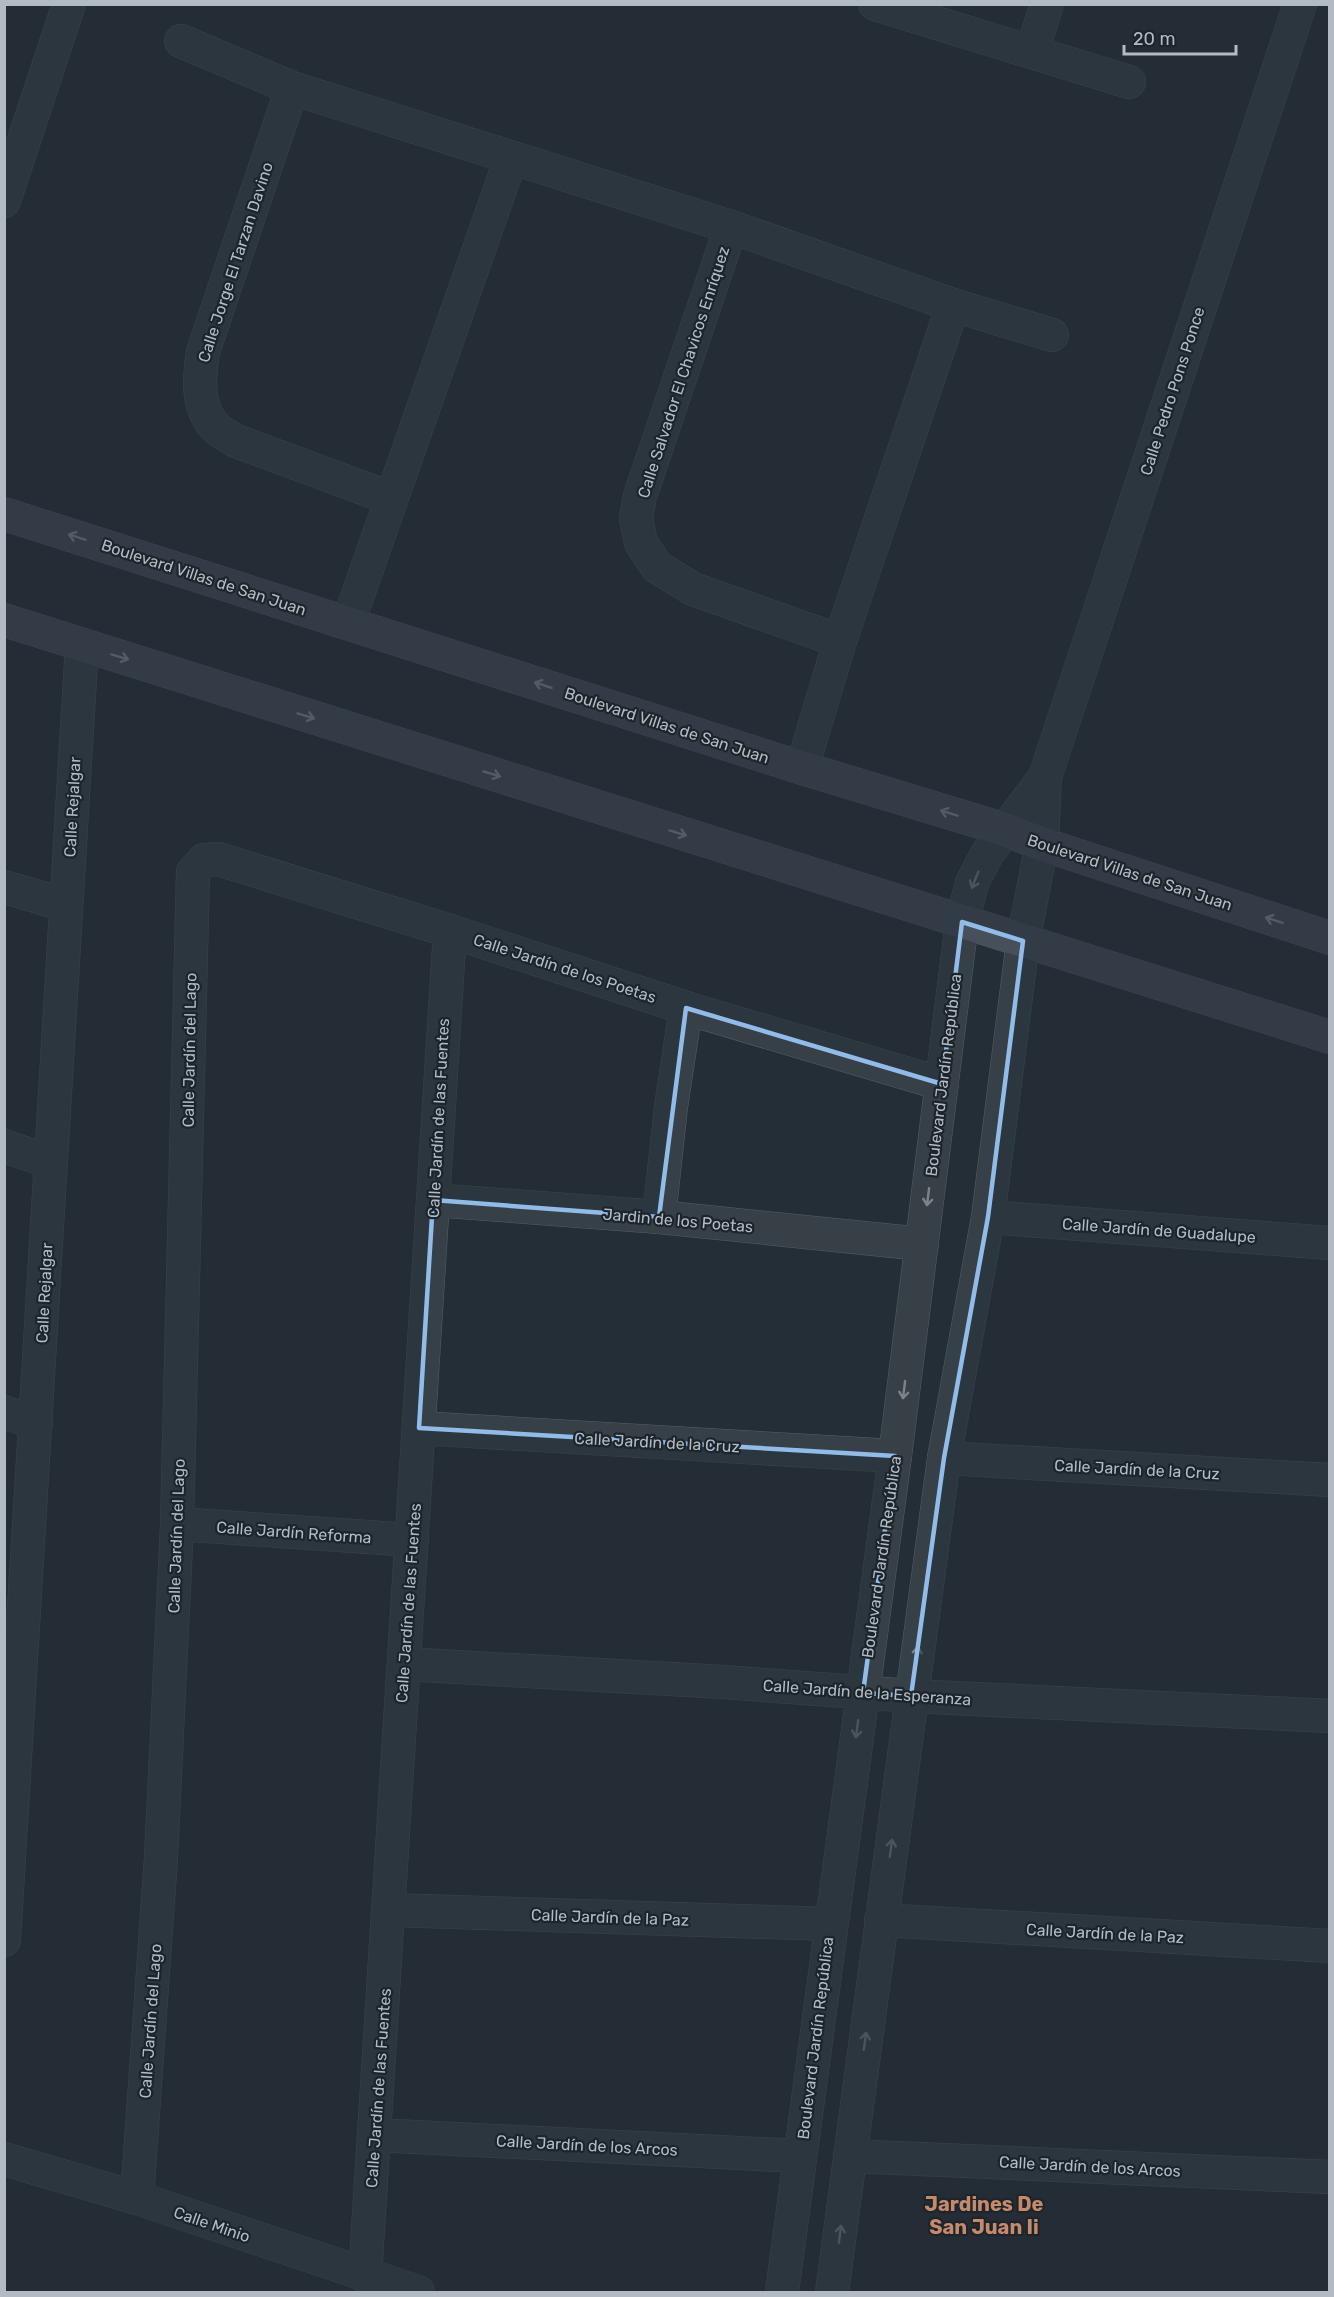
<svg xmlns="http://www.w3.org/2000/svg" width="1334" height="2297" viewBox="0 0 1334 2297" font-family="Rubik,sans-serif">
  <style>
    .lines { fill: none; stroke-linecap: round; stroke-linejoin: round }
    .street-casing { stroke: #555e65; stroke-width: 34 }
    .secondary-casing { stroke: #555e65; stroke-width: 34 }
    .street { stroke: #374047; stroke-width: 33 }
    .secondary { stroke: #464f5a; stroke-width: 33 }
    .oneway { stroke: #8c959e }
    .oneway2 { stroke: #7b848b }
    .marked { fill: none; stroke: #91bcea; stroke-width: 4.5; stroke-linejoin: round }
    .labels { text-anchor: middle; stroke-width: 4.5; stroke-linejoin: round; paint-order: stroke }
    .street-label { font-size: 16px; fill: #b2bbc3; stroke: #1d252c }
    .quarter-label { font-size: 20px; font-weight: bold; fill: #c68a6b; stroke: #1d252c }
  </style>
  <rect width="100%" height="100%" fill="#242e37"/>
  <g class="lines">
    <!-- street casing -->
    <g class="street-casing">
      <g id="street">
        <polyline points="875,4 1129,82"/>
        <polyline points="181,41 292,88 731,227 953,305 1052,335"/>
        <polyline points="1032,51 1047,4"/>
        <path d="M292 88 203 352C199 377 196 407 216 428 222 433 230 437 236 441L390 498"/>
        <polyline points="4,201 69,4"/>
        <polyline points="731,227 640,496 636,518 641,543 657,567 693,589 840,641"/>
        <polyline points="348,623 511,158"/>
        <polyline points="802,768 840,641 953,305"/>
        <polyline points="4,887 66,905"/>
        <polyline points="4,1146 51,1162"/>
        <polyline points="433,1200 659,1217 922,1244"/>
        <polyline points="659,1217 671,1107 686,1008"/>
        <polyline points="988,1217 1330,1243"/>
        <polyline points="4,1412 36,1423"/>
        <polyline points="419,1428 895,1456"/>
        <polyline points="944,1458 1330,1480"/>
        <polyline points="177,1524 412,1540"/>
        <polyline points="404,1664 724,1682 911,1696 1330,1716"/>
        <polyline points="389,1910 831,1924"/>
        <polyline points="881,1920 1330,1946"/>
        <polyline points="4,1940 82,645"/>
        <polyline points="375,2135 800,2156"/>
        <polyline points="850,2156 1330,2177"/>
        <polyline points="4,2159 137,2198 418,2292"/>
        <polyline points="137,2198 161,1858 177,1524 193,872 204,860 218,859 450,931 686,1008 942,1084"/>
        <polyline points="365,2276 450,931"/>
        <polyline points="782,2292 895,1456 962,922 972,883 987,854 1045,777"/>
        <polyline points="832,2292 944,1458 988,1217 1023,941 1042,844 1045,777 1300,4"/>
      </g>
    </g>
    <!-- secondary casing -->
    <g class="secondary-casing">
      <g id="secondary">
        <polyline points="4,514 802,768 1003,829 1042,844 1330,938"/>
        <polyline points="4,620 1330,1037"/>
      </g>
    </g>
    <!-- street -->
    <use href="#street" class="street"/>
    <!-- secondary -->
    <use href="#secondary" class="secondary"/>
  </g>
  <!-- one-way arrows -->
  <defs><path id="oneway-shaft" d="M-6 0H5M1.5-3L5.5 0L1.5 3" fill="none" stroke-width="1.6" stroke-linecap="round" stroke-linejoin="round" transform="scale(1.5)"/></defs>
  <g class="oneway">
    <use href="#oneway-shaft" transform="translate(77 537) rotate(-162)"/>
    <use href="#oneway-shaft" transform="translate(120 657) rotate(17)"/>
    <use href="#oneway-shaft" transform="translate(543 685) rotate(-162)"/>
    <use href="#oneway-shaft" transform="translate(306 716) rotate(17)"/>
    <use href="#oneway-shaft" transform="translate(492 774) rotate(17)"/>
    <use href="#oneway-shaft" transform="translate(949 813) rotate(-163)"/>
    <use href="#oneway-shaft" transform="translate(678 833) rotate(17)"/>
    <use href="#oneway-shaft" transform="translate(1274 920) rotate(-162)"/>
  </g>
  <g class="oneway2">
    <use href="#oneway-shaft" transform="translate(975 880) rotate(112)"/>
    <use href="#oneway-shaft" transform="translate(928 1197) rotate(97)"/>
    <use href="#oneway-shaft" transform="translate(904 1390) rotate(97)"/>
    <use href="#oneway-shaft" transform="translate(917 1655) rotate(-82)"/>
    <use href="#oneway-shaft" transform="translate(857 1729) rotate(98)"/>
    <use href="#oneway-shaft" transform="translate(891 1848) rotate(-82)"/>
    <use href="#oneway-shaft" transform="translate(865 2041) rotate(-82)"/>
    <use href="#oneway-shaft" transform="translate(840 2234) rotate(-83)"/>
  </g>
  <!-- marked area -->
  <path d="M0 0H1334V2297H0ZM962 922 1023 941 988 1217 944 1458 911 1696 863 1693 895 1456 419 1428 433 1200 659 1217 686 1008 942 1084Z" fill="#242e37" fill-opacity=".55" fill-rule="evenodd"/>
  <path class="marked" d="M962 922 1023 941 988 1217 944 1458 911 1696 863 1693 895 1456 419 1428 433 1200 659 1217 686 1008 942 1084Z"/>
  <g class="labels">
    <!-- street labels -->
    <g class="street-label">
      <text transform="translate(235 262) rotate(-72)" y="6">Calle Jorge El Tarzan Davino</text>
      <text transform="translate(683 372) rotate(-72)" y="6">Calle Salvador El Chavicos Enríquez</text>
      <text transform="translate(1172 391) rotate(-72)" y="6">Calle Pedro Pons Ponce</text>
      <text transform="translate(204 577) rotate(18)" y="6">Boulevard Villas de San Juan</text>
      <text transform="translate(667 725) rotate(18)" y="6">Boulevard Villas de San Juan</text>
      <text transform="translate(72 807) rotate(-87)" y="6">Calle Rejalgar</text>
      <text transform="translate(1130 872) rotate(18)" y="6">Boulevard Villas de San Juan</text>
      <text transform="translate(565 968) rotate(18)" y="6">Calle Jardín de los Poetas</text>
      <text transform="translate(189 1050) rotate(-89)" y="6">Calle Jardín del Lago</text>
      <text transform="translate(943 1075) rotate(-83)" y="6">Boulevard Jardín República</text>
      <text transform="translate(438 1118) rotate(-87)" y="6">Calle Jardín de las Fuentes</text>
      <text transform="translate(678 1220) rotate(5)" y="6">Jardin de los Poetas</text>
      <text transform="translate(1159 1230) rotate(4)" y="6">Calle Jardín de Guadalupe</text>
      <text transform="translate(44 1293) rotate(-87)" y="6">Calle Rejalgar</text>
      <text transform="translate(657 1442) rotate(3)" y="6">Calle Jardín de la Cruz</text>
      <text transform="translate(1137 1469) rotate(3)" y="6">Calle Jardín de la Cruz</text>
      <text transform="translate(294 1532) rotate(4)" y="6">Calle Jardín Reforma</text>
      <text transform="translate(176 1536) rotate(-88)" y="6">Calle Jardín del Lago</text>
      <text transform="translate(881 1557) rotate(-82)" y="6">Boulevard Jardín República</text>
      <text transform="translate(408 1603) rotate(-86)" y="6">Calle Jardín de las Fuentes</text>
      <text transform="translate(867 1692) rotate(4)" y="6">Calle Jardín de la Esperanza</text>
      <text transform="translate(610 1917) rotate(2)" y="6">Calle Jardín de la Paz</text>
      <text transform="translate(1105 1933) rotate(3)" y="6">Calle Jardín de la Paz</text>
      <text transform="translate(150 2021) rotate(-86)" y="6">Calle Jardín del Lago</text>
      <text transform="translate(815 2038) rotate(-83)" y="6">Boulevard Jardín República</text>
      <text transform="translate(378 2088) rotate(-86)" y="6">Calle Jardín de las Fuentes</text>
      <text transform="translate(587 2145) rotate(3)" y="6">Calle Jardín de los Arcos</text>
      <text transform="translate(1090 2166) rotate(3)" y="6">Calle Jardín de los Arcos</text>
      <text transform="translate(212 2224) rotate(19)" y="6">Calle Minio</text>
    </g>
    <!-- quarter labels -->
    <g class="quarter-label">
      <text x="984" y="2211">Jardines De<tspan x="984" dy="23">San Juan Ii</tspan></text>
    </g>
  </g>
  <!-- border -->
  <rect width="1334" height="2297" fill="none" stroke="#b2bbc3" stroke-width="12"/>
  <!-- scale -->
  <path d="M1124 45v9h112v-9" fill="none" stroke="#b2bbc3" stroke-width="3"/>
  <text x="1133" y="45" font-size="18" fill="#b2bbc3" stroke="#1d252c" stroke-width="4.5" paint-order="stroke">20 m</text>
</svg>
